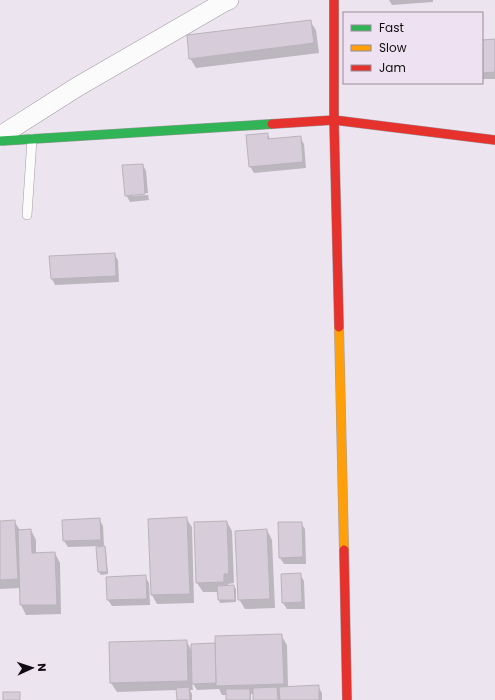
<svg xmlns="http://www.w3.org/2000/svg" width="495" height="700" viewBox="0 0 495 700" font-family="Poppins,sans-serif">
  <style>
    .shadow { fill: #0003 }
    .building { fill: #d6ccda; stroke: #b9b4bb }
    .lines { fill: none; stroke-linecap: round; stroke-linejoin: round }
    .lane-casing { stroke: #a29ca3; stroke-width: 10 }
    .street-casing { stroke: #a29ca3; stroke-width: 20 }
    .fast-casing { stroke: #a29ca3; stroke-width: 10 }
    .slow-casing { stroke: #a29ca3; stroke-width: 10 }
    .jam-casing { stroke: #a29ca3; stroke-width: 10 }
    .lane { stroke: #fcfbfc; stroke-width: 9 }
    .street { stroke: #fcfbfc; stroke-width: 19 }
    .fast { stroke: #30b455; stroke-width: 9 }
    .slow { stroke: #ff9f0a; stroke-width: 9 }
    .jam { stroke: #e5322d; stroke-width: 9 }
  </style>
  <rect width="100%" height="100%" fill="#ece4ee"/>
  <!-- shadow -->
  <g class="shadow">
    <polygon points="389,0 433,0 433,2 392,5"/>
    <polygon points="310,21 316,30 319,53 196,68 190,58"/>
    <polygon points="495,40 495,79 482,79 482,41"/>
    <polygon points="267,134 271,140 300,137 304,144 306,168 254,173 250,166"/>
    <polygon points="143,165 146,171 148,193 127,194 127,196 148,195 149,200 130,202 126,195"/>
    <polygon points="114,254 118,260 119,282 55,285 52,279"/>
    <polygon points="186,518 192,527 194,603 157,604 152,595"/>
    <polygon points="99,519 103,526 104,546 68,547 64,541"/>
    <polygon points="14,521 20,530 31,530 36,540 36,554 55,553 60,563 61,614 26,615 21,605 20,588 0,589 0,522"/>
    <polygon points="227,522 232,531 234,583 228,584 228,587 234,586 236,589 236,602 220,603 219,600 219,592 203,592 197,583 195,523"/>
    <polygon points="301,523 305,529 306,564 284,564 280,558"/>
    <polygon points="267,530 272,540 275,608 245,609 239,599"/>
    <polygon points="105,547 106,550 108,574 101,575 99,572 97,548"/>
    <polygon points="300,574 304,581 305,609 287,609 283,603"/>
    <polygon points="145,576 149,583 150,605 112,606 108,600"/>
    <polygon points="281,635 287,645 288,687 318,686 322,693 322,700 254,700 254,694 251,694 251,700 227,700 227,695 222,695 219,689 197,690 192,682 193,690 190,690 192,694 192,700 178,700 177,690 117,692 111,683 186,641 192,651 214,644 216,647"/>
  </g>
  <!-- building -->
  <g class="building">
    <polygon points="311,20 314,43 189,59 187,35"/>
    <polygon points="495,39 495,72 482,73 482,40"/>
    <polygon points="268,133 268,139 301,136 303,162 249,167 246,135"/>
    <polygon points="143,164 145,194 125,196 122,165"/>
    <polygon points="115,253 116,276 51,279 49,256"/>
    <polygon points="187,517 190,594 151,595 148,519"/>
    <polygon points="100,518 101,540 63,541 62,520"/>
    <polygon points="15,520 18,579 0,580 0,521"/>
    <polygon points="227,521 229,574 224,574 224,582 196,583 194,522"/>
    <polygon points="278,522 302,522 303,557 279,558"/>
    <polygon points="31,529 32,553 55,552 57,605 20,605 18,530"/>
    <polygon points="267,529 270,599 238,600 235,531"/>
    <polygon points="105,546 107,572 98,572 96,547"/>
    <polygon points="301,573 302,602 282,603 281,574"/>
    <polygon points="146,575 147,599 107,600 106,577"/>
    <polygon points="234,585 235,600 218,600 217,586"/>
    <polygon points="282,634 284,684 216,686 215,636"/>
    <polygon points="187,640 188,681 110,683 109,642"/>
    <polygon points="215,643 216,683 192,684 191,644"/>
    <polygon points="319,685 319,700 280,700 279,687"/>
    <polygon points="189,687 190,700 177,700 176,688"/>
    <polygon points="277,687 278,700 253,700 253,688"/>
    <rect x="226" y="689" width="24" height="11"/>
    <rect x="3" y="692" width="17" height="8"/>
  </g>
  <g class="lines">
    <!-- lane casing -->
    <g class="lane-casing">
      <polyline id="lane" points="27,215 32,139"/>
    </g>
    <!-- street casing -->
    <g class="street-casing">
      <polyline id="street" points="0,136 77,87 224,2 229,0"/>
    </g>
    <!-- fast casing -->
    <g class="fast-casing">
      <polyline id="fast" points="0,141 272,124"/>
    </g>
    <!-- slow casing -->
    <g class="slow-casing">
      <polyline id="slow" points="339,327 344,550"/>
    </g>
    <!-- jam casing -->
    <g class="jam-casing">
      <g id="jam">
        <polyline points="334,0 334,120 339,327"/>
        <polyline points="272,124 334,120 495,140"/>
        <polyline points="344,550 347,700"/>
      </g>
    </g>
    <!-- lane -->
    <use href="#lane" class="lane"/>
    <!-- street -->
    <use href="#street" class="street"/>
    <!-- fast -->
    <use href="#fast" class="fast"/>
    <!-- slow -->
    <use href="#slow" class="slow"/>
    <!-- jam -->
    <use href="#jam" class="jam"/>
  </g>
  <!-- legend -->
  <rect x="343" y="12" width="140" height="72" fill="#eee1f1" stroke="#958c97"/>
  <rect x="351" y="25" width="20" height="6" fill="#30b455" stroke="#958c97"/>
  <text x="379" y="32" font-size="12" fill="#100c11">Fast</text>
  <rect x="351" y="45" width="20" height="6" fill="#ff9f0a" stroke="#958c97"/>
  <text x="379" y="52" font-size="12" fill="#100c11">Slow</text>
  <rect x="351" y="65" width="20" height="6" fill="#e5322d" stroke="#958c97"/>
  <text x="379" y="72" font-size="12" fill="#100c11">Jam</text>
  <!-- north arrow -->
  <g transform="translate(32 668) rotate(87)" stroke="#eee1f1" stroke-width="3" paint-order="stroke">
  <path d="M0-3L7 15L0 10L-7 15Z" fill="#100c11"/>
  <text y="-6" font-size="11" font-weight="bold" text-anchor="middle" fill="#100c11">N</text>
  </g>
</svg>
